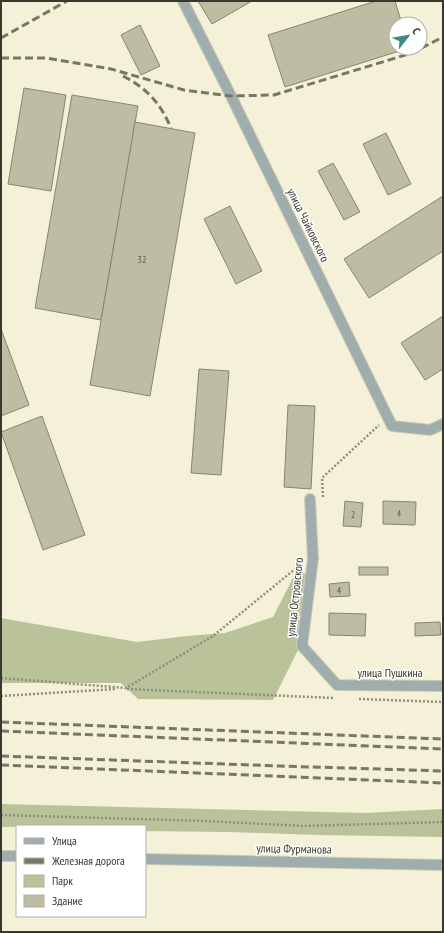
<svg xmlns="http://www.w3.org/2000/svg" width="444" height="933" viewBox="0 0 444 933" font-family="'PT Sans Narrow',sans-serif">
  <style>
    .green { fill: #b9c299 }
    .building { fill: #bfbca4; stroke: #88856f }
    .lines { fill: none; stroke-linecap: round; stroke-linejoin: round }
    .street-casing { stroke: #cfccb6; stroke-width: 12 }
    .path { stroke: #8f8d7c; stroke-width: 2.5; stroke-dasharray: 2 2; stroke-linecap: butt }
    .street { stroke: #a0adad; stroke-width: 10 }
    .rail { stroke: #777667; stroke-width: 3; stroke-dasharray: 8 4; stroke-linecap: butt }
    .labels { text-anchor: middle; stroke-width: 3; stroke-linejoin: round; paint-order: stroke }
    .number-label { font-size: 10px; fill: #5a594c }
    .street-label { font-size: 12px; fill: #39382e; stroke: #fff }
  </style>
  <rect width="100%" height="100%" fill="#f4f1d8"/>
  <!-- green -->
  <g class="green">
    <polygon points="302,571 308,577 299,648 273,700 138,699 121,683 1,683 1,618 137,642 187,636 225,633 273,617 293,578"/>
    <polygon points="1,804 365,813 443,809 443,837 318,835 229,832 145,831 145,826 1,827"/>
  </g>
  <!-- building -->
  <g class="building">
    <polygon points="198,1 252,1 212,24"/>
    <polygon points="376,1 395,1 402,24 396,24 396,48 409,48 285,87 268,35"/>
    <polygon points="140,25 160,66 141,75 121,35"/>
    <polygon points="24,88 66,95 51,191 8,184"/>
    <polygon points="72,95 138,106 101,320 35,308"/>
    <polygon points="135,122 195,133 150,396 90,385"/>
    <polygon points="386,133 411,184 388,195 363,144"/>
    <polygon points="333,163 360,212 344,220 318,171"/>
    <polygon points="443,196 443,251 369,298 344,259"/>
    <polygon points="230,206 262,271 236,284 204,219"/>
    <polygon points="443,316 443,369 425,380 401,343"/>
    <polygon points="1,329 29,405 1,416"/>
    <polygon points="199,369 229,371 221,475 191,473"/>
    <polygon points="288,405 315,406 311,489 284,487"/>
    <polygon points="42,416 85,535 43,550 1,432"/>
    <polygon points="345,501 363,503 361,527 343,526"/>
    <polygon points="383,501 416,502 415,525 383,524"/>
    <rect x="359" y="567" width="29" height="8"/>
    <polygon points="349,582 350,596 330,597 329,584"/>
    <polygon points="329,613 366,614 365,636 329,635"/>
    <polygon points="440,622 441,635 415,636 415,623"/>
  </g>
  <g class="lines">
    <!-- street casing -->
    <g class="street-casing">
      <g id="street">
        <polyline points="183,1 231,96 392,426 430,430 443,424"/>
        <polyline points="310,499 313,559 302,646 337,685 443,686"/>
        <polyline points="1,856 17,856"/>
        <polyline points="145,859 443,865"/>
      </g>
    </g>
    <!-- path -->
    <g class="path">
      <polyline points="323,497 322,478 379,425"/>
      <polyline points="1,678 126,688 213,636 300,565"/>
      <polyline points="127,689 334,698"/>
      <polyline points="1,696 116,689"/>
      <polyline points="359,699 443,702"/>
      <polyline points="1,815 206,821 303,826 443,822"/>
    </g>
    <!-- street -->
    <use href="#street" class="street"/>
    <!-- rail -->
    <g class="rail">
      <polyline points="1,38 67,1"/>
      <polyline points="1,58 46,58 111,69 184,90 231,96 274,95 412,53 443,37"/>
      <path d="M123 76C148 89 160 103 171 128"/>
      <polyline points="1,722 443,739"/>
      <polyline points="1,731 443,749"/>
      <polyline points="1,756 280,766 443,771"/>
      <polyline points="1,765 443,783"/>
    </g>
  </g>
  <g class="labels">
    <!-- number labels -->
    <g class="number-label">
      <text x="142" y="263">32</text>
      <text x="399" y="517">4</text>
      <text x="353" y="518">2</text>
      <text x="339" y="594">4</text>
    </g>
    <!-- street labels -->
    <g class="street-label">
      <text transform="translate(308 225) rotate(64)" y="4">улица Чайковского</text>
      <text transform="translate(295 597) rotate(-84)" y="4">улица Островского</text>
      <text x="390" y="677">улица Пушкина</text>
      <text transform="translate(294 849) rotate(1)" y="4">улица Фурманова</text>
    </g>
  </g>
  <!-- border -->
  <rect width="444" height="933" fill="none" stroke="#39382e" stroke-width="4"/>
  <!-- legend -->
  <rect x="16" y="825" width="130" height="92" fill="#ffffff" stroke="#b0afab"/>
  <rect x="24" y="838" width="20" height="6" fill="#a0adad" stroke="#b0afab"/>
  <text x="52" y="845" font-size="12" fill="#39382e">Улица</text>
  <rect x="24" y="858" width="20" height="6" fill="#777667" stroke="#b0afab"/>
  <text x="52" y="865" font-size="12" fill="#39382e">Железная дорога</text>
  <rect x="24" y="875" width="20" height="12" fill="#b9c299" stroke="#b0afab"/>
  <text x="52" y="885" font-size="12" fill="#39382e">Парк</text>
  <rect x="24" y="895" width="20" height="12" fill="#bfbca4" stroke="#b0afab"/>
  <text x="52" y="905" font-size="12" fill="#39382e">Здание</text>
  <!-- north arrow -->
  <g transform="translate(408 36) rotate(59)"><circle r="19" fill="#ffffff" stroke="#b0afab"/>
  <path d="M0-3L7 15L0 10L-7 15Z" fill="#418886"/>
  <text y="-6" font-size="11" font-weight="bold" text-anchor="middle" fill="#39382e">С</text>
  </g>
</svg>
